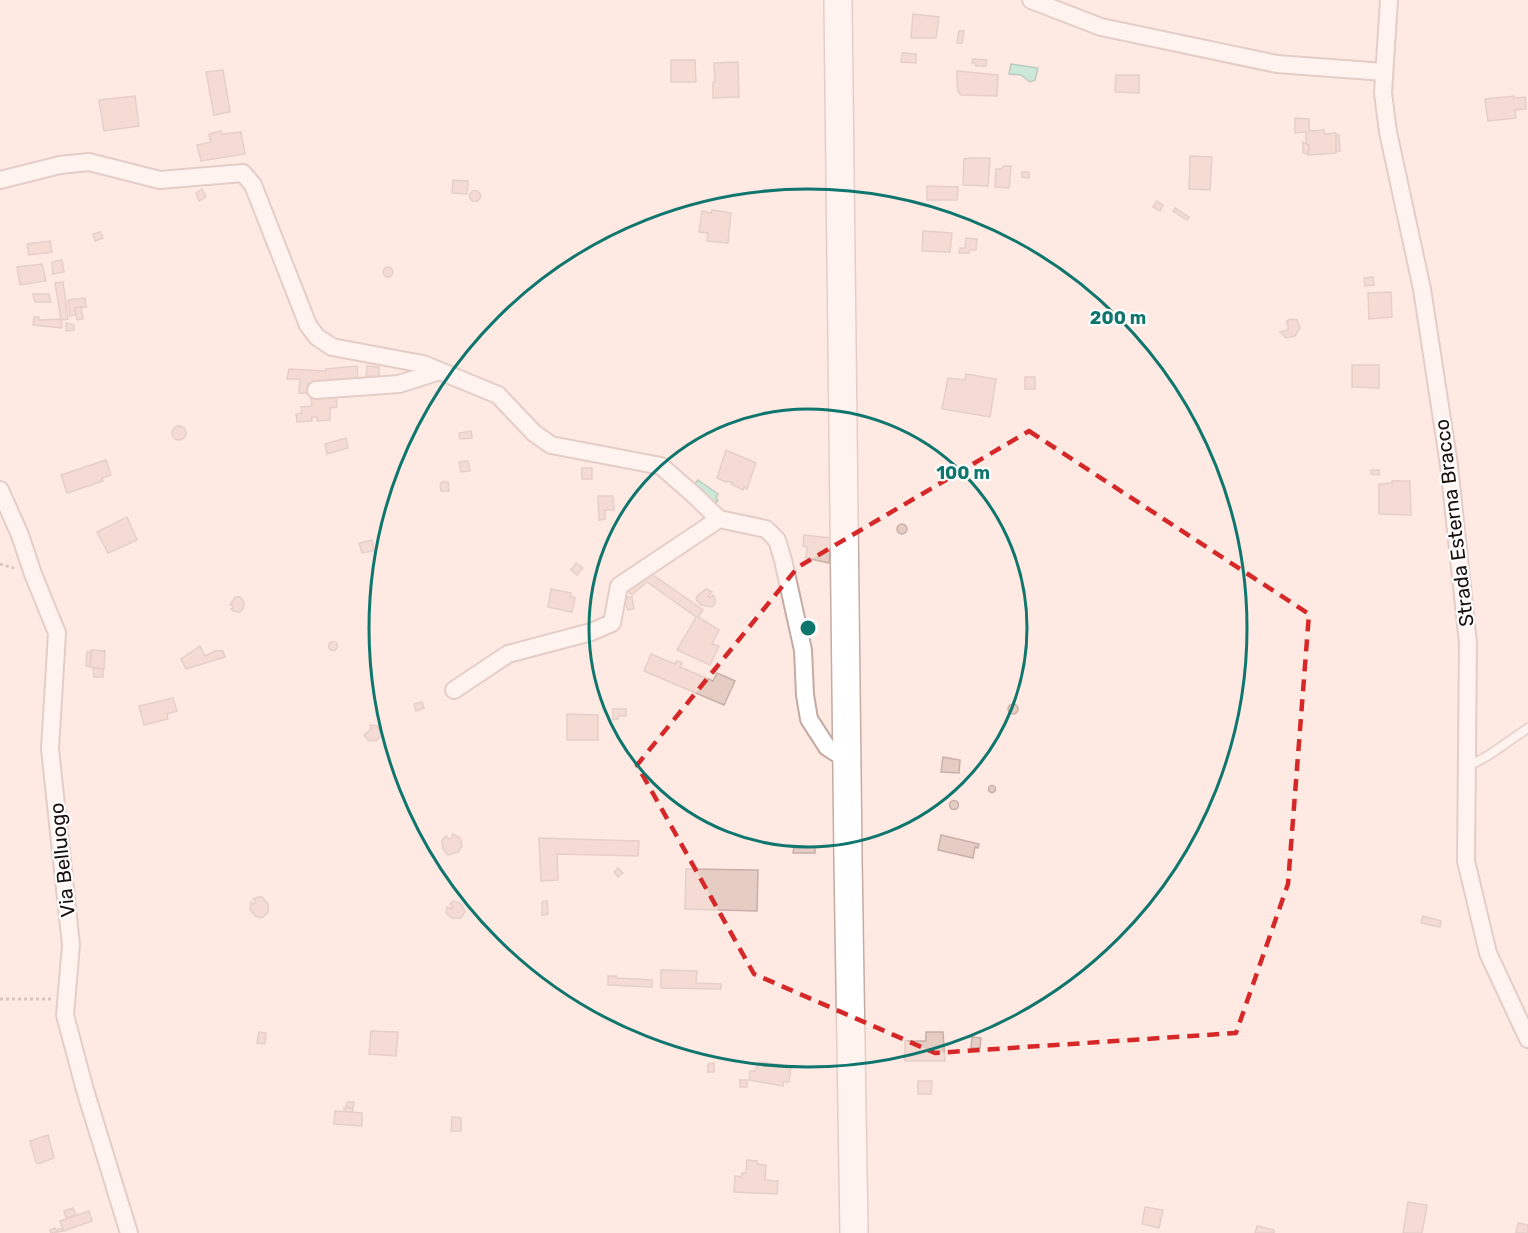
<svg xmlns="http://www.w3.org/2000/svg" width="1528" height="1233" viewBox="0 0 1528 1233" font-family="Rubik,sans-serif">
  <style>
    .water { fill: #8ee7c9; stroke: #6ba791; stroke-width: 1.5 }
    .building { fill: #e6cdc4; stroke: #c8afa7; stroke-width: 1.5 }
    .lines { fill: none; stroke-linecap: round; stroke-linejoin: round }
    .lane-casing { stroke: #c4aba3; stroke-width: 11 }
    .street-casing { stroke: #c4aba3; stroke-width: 20 }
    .primary-casing { stroke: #c4aba3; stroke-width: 30 }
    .path { stroke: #a99994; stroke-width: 3; stroke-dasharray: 3 3; stroke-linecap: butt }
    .lane { stroke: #fff; stroke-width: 8 }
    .street { stroke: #fff; stroke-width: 16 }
    .primary { stroke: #fff; stroke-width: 27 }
    .marked { fill: none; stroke: #d62828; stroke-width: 4.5; stroke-dasharray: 12 8; stroke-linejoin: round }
    .ring { fill: none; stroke: #0f766e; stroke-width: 3 }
    .labels { text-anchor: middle; stroke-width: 4.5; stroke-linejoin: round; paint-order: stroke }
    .street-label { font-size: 20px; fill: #1a110f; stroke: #fff }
    .centre { fill: #0f766e; stroke: #fff; stroke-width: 3 }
    .ring-label { font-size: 18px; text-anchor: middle; font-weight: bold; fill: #0f766e; stroke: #fff; stroke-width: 4.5; stroke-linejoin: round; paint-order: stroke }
  </style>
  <rect width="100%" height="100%" fill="#ffeae3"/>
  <!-- water -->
  <g class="water">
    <polygon points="1011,64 1038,68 1035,80 1030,82 1021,75 1009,74"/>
    <polygon points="698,480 718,494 716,498 718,500 715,505 692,487"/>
  </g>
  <!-- building -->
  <g class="building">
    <polygon points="913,14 939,17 936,38 911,38"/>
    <polygon points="959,31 964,31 962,43 957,43"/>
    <polygon points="902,53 916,54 916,63 901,62"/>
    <polygon points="973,59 987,60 986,66 976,66 976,64 972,63"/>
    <polygon points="671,60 695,60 696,82 671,82"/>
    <polygon points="738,62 739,97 713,98 713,82 715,82 714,63"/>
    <polygon points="223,70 230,112 214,115 206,72"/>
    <polygon points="957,71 998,75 997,96 961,95 958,91 957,86"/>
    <polygon points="1116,75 1139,75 1139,93 1115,92"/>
    <polygon points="135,96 139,126 104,131 99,100"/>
    <polygon points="1514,96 1514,98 1525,97 1526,109 1515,110 1516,118 1488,121 1485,99"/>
    <polygon points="1295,118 1309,119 1309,131 1324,130 1324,134 1336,133 1336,153 1308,155 1309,145 1306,145 1306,132 1295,133"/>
    <polygon points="221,131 222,134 241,132 245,154 201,161 197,145 211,142 209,134"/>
    <polygon points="1336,135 1339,135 1340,151 1336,151"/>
    <polygon points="1303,142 1309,145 1308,154 1303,153"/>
    <polygon points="1190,156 1212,157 1210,190 1189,189"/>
    <polygon points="971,158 990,158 988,186 963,185 964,159"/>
    <polygon points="1003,166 1011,166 1009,188 995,187 996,169 1002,169"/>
    <polygon points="1022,172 1029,172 1029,178 1022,177"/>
    <polygon points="453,180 468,181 467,194 452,193"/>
    <polygon points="927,186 958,187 957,200 927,200"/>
    <polygon points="202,189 206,197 199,201 196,193"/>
    <circle cx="475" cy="196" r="5.5"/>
    <polygon points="1157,201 1163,205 1160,211 1153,207"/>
    <polygon points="1175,208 1189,217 1187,220 1173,211"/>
    <polygon points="712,210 731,213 728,243 707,241 708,233 699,232 702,211 711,213"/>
    <polygon points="923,231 952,233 950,252 922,251"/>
    <polygon points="100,232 103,238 95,241 93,234"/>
    <polygon points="966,238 977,239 976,250 970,250 969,253 959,253 960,248 965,248"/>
    <polygon points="50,241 52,252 29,255 27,244"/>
    <polygon points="62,260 64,272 53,274 52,262"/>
    <polygon points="42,264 46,281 20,285 17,267"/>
    <circle cx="388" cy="272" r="5"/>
    <polygon points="1373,277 1374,285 1365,286 1364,278"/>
    <polygon points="63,282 68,319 61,320 55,283"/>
    <polygon points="1391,292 1392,317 1369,319 1368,293"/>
    <polygon points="33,294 49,294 51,302 35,302"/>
    <polygon points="85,298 86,307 75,308 76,315 70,316 68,300"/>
    <polygon points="81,307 83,319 77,320 75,308"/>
    <polygon points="34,317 39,317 39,320 61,319 62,328 33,325"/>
    <polygon points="1290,319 1297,320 1300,328 1295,336 1286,338 1280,332 1288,330 1288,325 1286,322"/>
    <polygon points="66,323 74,325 74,330 66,331"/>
    <polygon points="1352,365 1379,365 1379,388 1352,387"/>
    <polygon points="357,366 358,384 308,384 308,393 299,393 300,379 287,379 289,369 326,371 326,369"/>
    <polygon points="367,366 379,367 379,377 366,376"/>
    <polygon points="966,374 996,379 990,417 942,409 948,378 965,380"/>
    <rect x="1025" y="377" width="10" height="12"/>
    <polygon points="336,395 337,407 330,408 330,420 317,421 317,417 312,417 312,421 297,422 296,414 302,413 301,407 312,406 311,398"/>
    <circle cx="179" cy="433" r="7"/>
    <polygon points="471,431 472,438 460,439 459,433"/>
    <polygon points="346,438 348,448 327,454 325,444"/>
    <polygon points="726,450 756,463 747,489 744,487 743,490 731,484 733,483 727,481 726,482 717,478"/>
    <polygon points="106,460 111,475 102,478 103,481 67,493 61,475"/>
    <polygon points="468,461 470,471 461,472 459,462"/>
    <rect x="582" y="468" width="10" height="11"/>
    <polygon points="1371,470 1379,470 1379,475 1371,474"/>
    <polygon points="1392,481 1410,481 1411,515 1379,514 1379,484 1392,483"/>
    <polygon points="442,482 448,482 449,491 441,491 440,485"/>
    <polygon points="598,496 613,496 614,510 605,510 605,519 599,520"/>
    <polygon points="127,517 137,540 108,553 97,532"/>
    <circle cx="902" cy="529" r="5"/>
    <polygon points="804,535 831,538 829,563 806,558 807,547 803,546"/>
    <polygon points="372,540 374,551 362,553 359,543"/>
    <polygon points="576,563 583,568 577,575 571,570"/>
    <polygon points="649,572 703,610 698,617 719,630 712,644 719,646 710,665 677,650 696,617 647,582 632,595 627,589"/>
    <polygon points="551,589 571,593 570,596 575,598 572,612 548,607"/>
    <polygon points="706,589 712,592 708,596 710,598 713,595 715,599 715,604 712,607 701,605 696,600 697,596"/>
    <polygon points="235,597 240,597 244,602 243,609 240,612 233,611 231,609 233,608 232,605 230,605"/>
    <polygon points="627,597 632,597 634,609 628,610 625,603"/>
    <circle cx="333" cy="646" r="4.5"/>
    <polygon points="200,646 205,656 215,651 223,651 225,657 186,669 181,659"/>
    <polygon points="91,650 105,651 104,669 90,667"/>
    <polygon points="87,652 91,652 90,666 86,666"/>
    <polygon points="651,654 675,664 677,661 682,663 680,667 713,681 717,673 735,681 724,705 644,671"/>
    <polygon points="93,668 103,669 103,677 94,677"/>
    <polygon points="173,698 177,711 167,714 168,719 144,725 139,706"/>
    <polygon points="422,702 424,708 416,711 414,704"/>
    <circle cx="1013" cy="709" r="5"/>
    <polygon points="613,709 626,709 626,716 618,716 618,719 613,720"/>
    <polygon points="567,714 598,715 598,740 567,740"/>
    <polygon points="370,725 377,726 382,734 377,740 369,741 364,735 371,729"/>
    <polygon points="943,757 960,760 959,773 941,772"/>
    <circle cx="992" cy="789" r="3.5"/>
    <circle cx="954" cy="805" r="4.5"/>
    <polygon points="453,834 460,838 462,846 458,852 448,855 443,849 442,840 446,836 449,839 452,838"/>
    <polygon points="941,835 979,844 978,848 975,847 973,858 938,850"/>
    <polygon points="539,838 639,841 638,856 557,854 558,880 541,881"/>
    <polygon points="794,846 815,847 815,853 793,853"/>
    <polygon points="618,868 623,873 618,877 614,872"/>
    <polygon points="686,869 758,870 757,911 685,909"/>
    <polygon points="258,897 262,897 268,904 268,912 262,918 255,916 250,909 251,902 254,904 256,902 253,899"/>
    <polygon points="453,901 460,903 463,907 465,912 461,918 452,918 446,913 447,907 451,909 453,907 450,904"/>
    <polygon points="547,901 548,914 542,915 542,902"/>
    <polygon points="1423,916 1441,921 1440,927 1421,923"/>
    <polygon points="661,970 697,971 696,983 721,984 721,989 661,988"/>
    <polygon points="608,976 616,976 616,978 652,980 652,987 608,985"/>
    <polygon points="371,1031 398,1032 396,1056 369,1054"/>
    <polygon points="259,1032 266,1033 265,1044 257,1043"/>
    <polygon points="926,1032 943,1032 945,1061 905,1061 905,1041 926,1041"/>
    <polygon points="972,1037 981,1038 980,1048 971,1048"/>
    <polygon points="759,1062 791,1066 789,1082 783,1082 783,1086 749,1080 750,1071 755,1071"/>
    <polygon points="714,1063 714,1072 708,1072 708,1064"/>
    <rect x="740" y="1080" width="7" height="7"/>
    <polygon points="918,1081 932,1081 931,1094 918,1094"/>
    <polygon points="347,1102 354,1102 353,1108 346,1107"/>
    <rect x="344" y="1108" width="9" height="4"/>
    <polygon points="335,1111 362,1113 362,1126 334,1124"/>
    <polygon points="452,1117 461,1118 461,1131 451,1131"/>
    <polygon points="48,1135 54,1158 38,1164 36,1162 30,1141"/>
    <polygon points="747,1160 757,1161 757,1164 766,1165 765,1180 778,1181 777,1194 734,1192 735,1176 742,1177 742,1173 746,1173"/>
    <polygon points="1408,1202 1427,1205 1422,1233 1403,1233"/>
    <polygon points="1145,1207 1163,1210 1159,1228 1142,1224"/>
    <polygon points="73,1208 76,1215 66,1218 64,1211"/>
    <polygon points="89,1211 92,1221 64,1231 60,1221"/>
    <polygon points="1518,1223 1528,1225 1528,1233 1516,1233"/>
    <polygon points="1257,1226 1274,1230 1274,1233 1255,1233"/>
    <polygon points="55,1228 56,1230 62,1228 64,1231 51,1233 50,1230"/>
  </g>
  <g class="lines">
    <!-- lane casing -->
    <g class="lane-casing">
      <polyline id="lane" points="1467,767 1489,755 1528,728"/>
    </g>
    <!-- street casing -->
    <g class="street-casing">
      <g id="street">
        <polyline points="1031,0 1101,27 1277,64 1384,72"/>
        <polyline points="1389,0 1383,93 1388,132 1422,289 1449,465 1468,643 1466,861 1488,953 1528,1039"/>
        <polyline points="0,180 60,165 89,162 160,180 243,173 253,185 308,325 317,337 332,347 423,364 498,395 534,433 551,445 661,466 693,494 719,519 766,529 777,540 783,560 803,650 805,695 809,719 827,747 847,760"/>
        <polyline points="316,390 399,384 440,371"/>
        <polyline points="0,490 20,535 33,574 57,633 50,749 71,945 65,1015 85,1090 129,1233"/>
        <polyline points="454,690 508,654 591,632 612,623 619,586 719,519"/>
      </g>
    </g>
    <!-- primary casing -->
    <g class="primary-casing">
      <polyline id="primary" points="838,0 848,859 854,1233"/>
    </g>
    <!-- path -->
    <g class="path">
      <polyline points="0,564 14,568"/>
      <polyline points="0,999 53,999"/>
    </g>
    <!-- lane -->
    <use href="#lane" class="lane"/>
    <!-- street -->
    <use href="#street" class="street"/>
    <!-- primary -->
    <use href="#primary" class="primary"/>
  </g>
  <!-- marked area -->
  <path d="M0 0H1528V1233H0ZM1029 431 1309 614 1288 884 1236 1033 935 1053 754 974 637 765 798 567Z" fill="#ffeae3" fill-opacity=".55" fill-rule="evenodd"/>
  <path class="marked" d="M1029 431 1309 614 1288 884 1236 1033 935 1053 754 974 637 765 798 567Z"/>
  <!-- distance rings -->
  <g class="ring">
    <circle cx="808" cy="628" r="219"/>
    <circle cx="808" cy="628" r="439"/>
  </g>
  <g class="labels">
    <!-- street labels -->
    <g class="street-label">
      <text transform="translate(1454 523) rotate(-97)" y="7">Strada Esterna Bracco</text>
      <text transform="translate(62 860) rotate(-96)" y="7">Via Belluogo</text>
    </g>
  </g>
  <circle cx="808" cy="628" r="9" class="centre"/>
  <g class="ring-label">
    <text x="1118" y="324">200 m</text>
    <text x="963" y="479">100 m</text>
  </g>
</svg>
